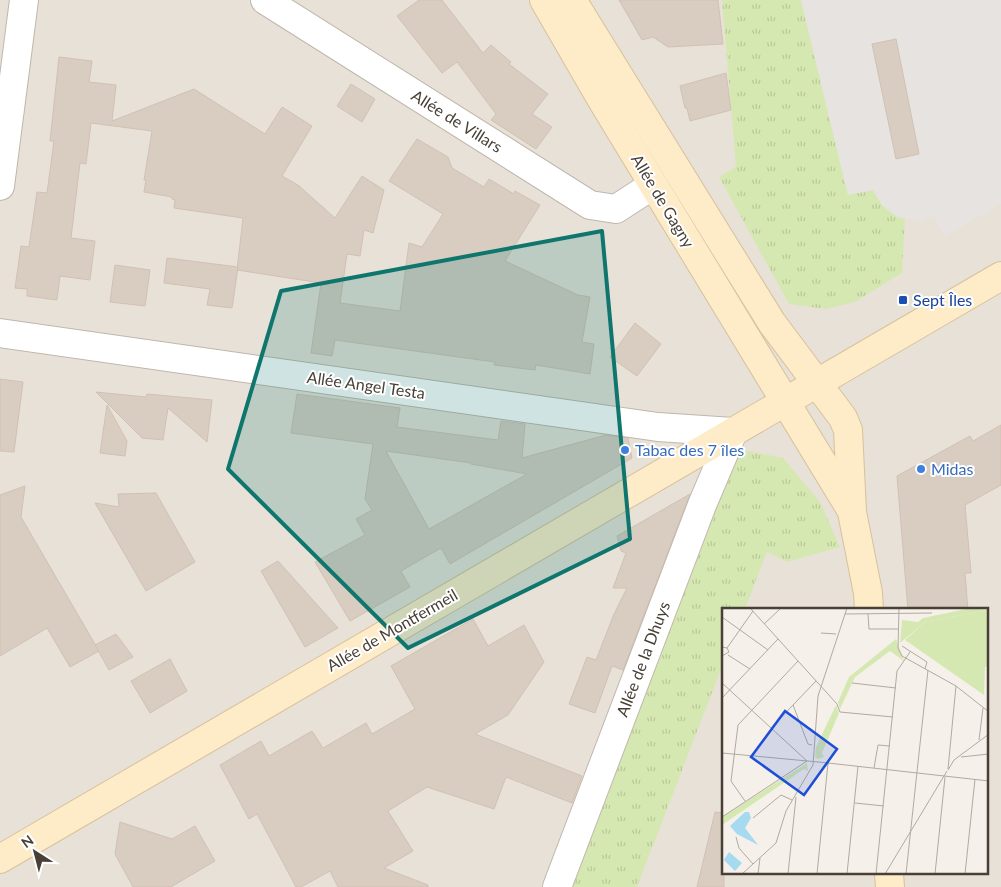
<svg xmlns="http://www.w3.org/2000/svg" width="1001" height="887" viewBox="0 0 1001 887" font-family="Lato,sans-serif">
  <style>
    .residential { fill: #e8e1d7; fill-rule: evenodd }
    .grass { fill: url(#grass-tufts) }
    .parking { fill: #e6e3e1 }
    .building { fill: #d9cdc2; stroke: #d1c1b2; fill-rule: evenodd }
    .lines { fill: none; stroke-linecap: round; stroke-linejoin: round }
    .minor-casing { stroke: #c0b7ac; stroke-width: 30 }
    .secondary-casing { stroke: #d7c19b; stroke-width: 30 }
    .minor { stroke: #fff; stroke-width: 28 }
    .secondary { stroke: #feecc9; stroke-width: 28 }
    .marked { fill: #0f766e; fill-opacity: 0.2; stroke: #0f766e; stroke-width: 4; stroke-linejoin: round }
    .transit-dot { fill: #1a4fb4; stroke: #fff; stroke-width: 2 }
    .shop-dot { fill: #3f7fe0; stroke: #fff; stroke-width: 2 }
    .labels { text-anchor: middle; stroke-width: 4; stroke-linejoin: round; paint-order: stroke }
    .street-label { font-size: 16px; fill: #484037; stroke: #fff }
    .transit-label { font-size: 16px; fill: #164399; stroke: #fff; text-anchor: start }
    .shop-label { font-size: 16px; fill: #366cbe; stroke: #fff; text-anchor: start }
    .inset-road { fill: none; stroke: #b0aaa2; stroke-width: 1 }
    .view { fill: #1d4ed8; fill-opacity: 0.15; stroke: #1d4ed8; stroke-width: 2.5 }
    .inset-edge { fill: none; stroke: #484037; stroke-width: 2.5 }
  </style>
  <defs>
    <pattern id="grass-tufts" width="24" height="20" patternUnits="userSpaceOnUse" patternTransform="scale(1.25)"><rect width="24" height="20" fill="#d6e8b2"/><path d="M3 7l-1-3M5 7V3M7 7l1-3M15 17l-1-3M17 17v-4M19 17l1-3" fill="none" stroke="#b9c89a"/></pattern>
  </defs>
  <rect width="100%" height="100%" fill="#f5f0e9"/>
  <!-- residential -->
  <path class="residential" d="M0 0H1001V887H0ZM724 610H987V873H724Z"/>
  <!-- grass -->
  <g class="grass">
    <path d="M722 0H801L848 195 873 190C881 205 889 214 905 219L902 273 855 302 826 309 789 304 719 177 736 167Z"/>
    <polygon points="748,451 783,458 820,502 840,547 787,562 767,552 745,609 724,610 723,664 637,887 557,887 718,466"/>
  </g>
  <!-- parking -->
  <polygon class="parking" points="801,0 1001,0 1001,204 945,236 933,216 919,221 897,217 882,205 873,190 848,195"/>
  <!-- building -->
  <g class="building">
    <polygon points="419,0 442,0 483,53 491,45 511,62 509,64 548,94 532,114 552,127 536,149 491,120 496,114 457,62 442,73 397,16"/>
    <polygon points="619,0 718,0 723,44 668,47 653,37 642,40"/>
    <polygon points="896,39 919,154 896,159 872,44"/>
    <polygon points="59,57 92,61 89,82 116,85 112,121 194,89 265,134 282,107 312,126 282,176 298,185 335,218 362,176 384,190 373,233 364,230 360,256 347,254 340,303 400,311 409,243 422,247 443,214 389,181 417,139 448,157 452,168 484,187 489,179 514,194 515,191 540,205 505,261 578,295 590,297 582,342 594,344 590,374 536,365 535,370 494,365 495,362 335,340 332,356 311,353 321,283 237,270 243,218 174,208 175,200 172,199 172,197 144,192 146,180 144,180 152,131 106,125 91,123 86,164 80,163 71,238 95,241 90,280 60,276 57,300 27,296 27,289 15,288 21,246 29,247 37,192 47,193 54,141 50,141"/>
    <polygon points="726,73 731,110 690,121 687,108 685,108 680,86"/>
    <polygon points="351,84 375,99 362,122 337,106"/>
    <polygon points="167,258 238,267 232,308 207,305 210,289 164,283"/>
    <polygon points="115,265 150,270 145,306 110,302"/>
    <polygon points="635,323 661,344 637,376 610,357"/>
    <polygon points="0,379 23,382 14,452 0,451"/>
    <polygon points="96,392 146,397 147,394 212,400 207,442 168,408 163,440 142,438"/>
    <path d="M297 394 400 408 397 427 498 440 501 421 525 424 522 458 606 435 628 438 632 458 450 564 441 548 401 571 410 587 350 621 315 562 365 535 356 519 372 510 365 499 373 444 291 433ZM386 451 471 463V464L527 474 429 529Z"/>
    <polygon points="107,405 127,441 125,456 100,453"/>
    <polygon points="1001,425 1001,485 965,505 971,573 965,573 968,610 908,610 897,476 970,436 973,441"/>
    <polygon points="25,486 21,517 99,651 70,667 47,628 0,656 0,495"/>
    <polygon points="156,493 195,562 146,591 95,503 119,507 118,494"/>
    <polygon points="690,494 623,670 612,666 595,713 569,704 587,657 596,660 614,614 627,588 613,588 626,553 621,551 617,536"/>
    <polygon points="278,561 338,628 305,647 261,571"/>
    <polygon points="473,619 488,646 524,625 544,662 508,715 475,734 582,776 572,803 506,777 494,809 427,787 388,811 413,851 384,868 428,885 428,887 338,887 330,871 301,887 296,887 257,814 249,819 220,765 261,741 269,756 312,731 323,748 366,723 372,734 415,709 391,666"/>
    <polygon points="116,634 133,657 109,670 95,645"/>
    <polygon points="170,659 187,691 150,713 131,681"/>
    <polygon points="715,812 724,813 724,887 697,887"/>
    <polygon points="120,822 172,839 195,826 215,861 171,887 133,887 115,854"/>
  </g>
  <g class="lines">
    <!-- minor casing -->
    <g class="minor-casing">
      <g id="minor">
        <polyline points="265,0 590,205 616,209 653,185"/>
        <polyline points="0,186 24,0"/>
        <polyline points="0,333 658,427 733,432 702,505 557,887"/>
      </g>
    </g>
    <!-- secondary casing -->
    <g class="secondary-casing">
      <g id="secondary">
        <polyline points="544,0 603,102 850,508"/>
        <polyline points="572,0 772,323 843,418 848,430 852,512 868,593 869,610"/>
        <polyline points="0,859 1001,276"/>
        <polyline points="889,873 890,887"/>
      </g>
    </g>
    <!-- minor -->
    <use href="#minor" class="minor"/>
    <!-- secondary -->
    <use href="#secondary" class="secondary"/>
  </g>
  <!-- marked area -->
  <path class="marked" d="M602 231 630 539 408 648 228 469 281 291Z"/>
  <!-- markers -->
  <rect class="transit-dot" x="898" y="295" width="10" height="10" rx="2.5"/>
  <g class="shop-dot">
    <circle cx="625" cy="450" r="5"/>
    <circle cx="921" cy="469" r="5"/>
  </g>
  <g class="labels">
    <!-- street labels -->
    <g class="street-label">
      <text transform="translate(457 121) rotate(32)" y="6">Allée de Villars</text>
      <text transform="translate(663 201) rotate(59)" y="6">Allée de Gagny</text>
      <text transform="translate(366 385) rotate(8)" y="6">Allée Angel Testa</text>
      <text transform="translate(392 630) rotate(-30)" y="6">Allée de Montfermeil</text>
      <text transform="translate(643 659) rotate(-69)" y="6">Allée de la Dhuys</text>
    </g>
    <!-- transit labels -->
    <g class="transit-label">
      <text x="913" y="306">Sept Îles</text>
    </g>
    <!-- shop labels -->
    <g class="shop-label">
      <text x="635" y="456">Tabac des 7 îles</text>
      <text x="931" y="475">Midas</text>
    </g>
  </g>
  <!-- overview -->
  <g transform="translate(722 608)">
    <rect width="266" height="266" fill="#f5f0e9"/>
    <path d="M249 0 266 2 203 14 178 35 180 12 196 14 201 10ZM174 31 182 53 168 43 133 69 118 101 116 94 127 69ZM114 97 117 105 100 145 102 149 96 151 93 149 94 139ZM85 155 86 163 82 161 0 217V209Z" fill="#d6e8b2"/>
    <path d="M266 2 267 59H263L262 87 183 32 203 14Z" fill="#d6e8b2"/>
    <path d="M23 204H27L29 210 23 220 36 237 15 226 8 218ZM7 244 20 255 13 263 2 252Z" fill="#a6daf1"/>
    <path class="inset-road" d="M28 0 115 96 118 104 171 109M177 0 176 40 180 48 234 78 267 104M123 6 210 5M146 6 147 21H177M0 9 46 42M42 16 59 0M99 25 114 26M180 38 205 54 203 61M0 39 5 40 7 44 0 48M5 40 31 3M6 47 28 61M0 75 85 153 0 209M130 75 174 80M0 90 56 31M71 97 86 136 90 137M50 119 94 73M257 132 261 100M0 145 107 155M239 149 267 146M106 155 267 173M152 160 156 137 168 138M226 161 234 78M226 162 232 152 267 126M9 173 16 117 76 53M9 173 23 193M133 195 162 198M31 210 59 187 70 192M14 229 17 240 31 256M20 266 54 235 64 203 91 157 96 88 125 0M36 266 38 250M66 266 74 189M95 266 106 155M125 266 136 158M154 266 175 63 188 44M163 266 225 163M184 266 206 62M213 266 223 169M243 266 253 171"/>
    <path class="view" d="M63 103 115 141 82 187 29 149Z"/>
    <rect width="266" height="266" class="inset-edge"/>
  </g>
  <!-- north arrow -->
  <g transform="translate(35 852) rotate(324)" stroke="#ffffff" stroke-width="4" paint-order="stroke">
  <path d="M0-4L9 19L0 12L-9 19Z" fill="#484037"/>
  <text y="-8" font-size="14" font-weight="bold" text-anchor="middle" fill="#484037">N</text>
  </g>
</svg>
